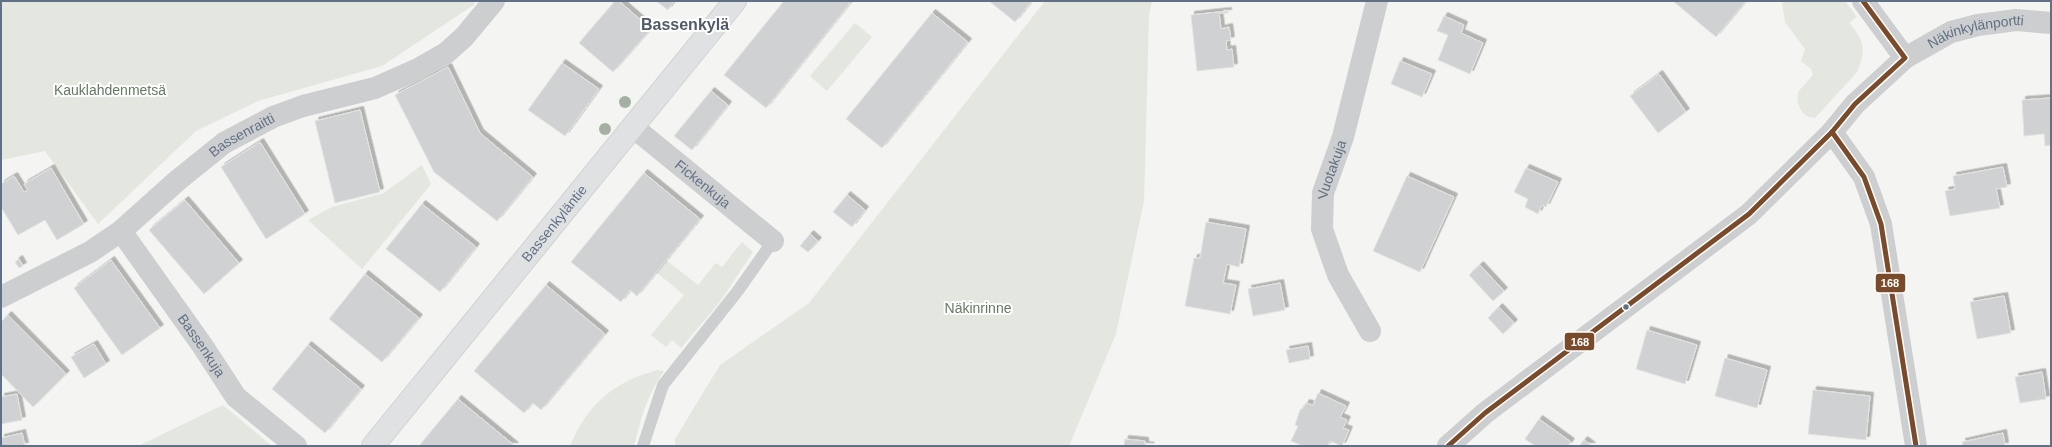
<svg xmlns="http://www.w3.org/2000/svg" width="2052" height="447" viewBox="0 0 2052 447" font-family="Arial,sans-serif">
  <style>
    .green { fill: #e3e7e0 }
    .building { fill: #d0d1d2; stroke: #e3e3e2; filter: url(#shadow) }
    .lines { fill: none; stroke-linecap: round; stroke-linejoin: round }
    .secondary-casing { stroke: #d0d2d3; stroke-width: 24 }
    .lane { stroke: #cdcecf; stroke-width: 12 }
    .street { stroke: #cdcecf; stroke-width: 22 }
    .secondary { stroke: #e0e1e2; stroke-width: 22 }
    .bus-1-casing { stroke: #fff; stroke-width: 8 }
    .bus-1 { stroke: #7a4b2a; stroke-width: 5 }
    .tree { fill: #a4b1a2 }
    .bus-dot { fill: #617185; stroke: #fff; stroke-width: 1.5 }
    .labels { text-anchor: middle; stroke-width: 4; stroke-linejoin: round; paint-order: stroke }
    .street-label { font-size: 14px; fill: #617185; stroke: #fff }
    .park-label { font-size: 14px; fill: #637b61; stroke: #fff }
    .quarter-label { font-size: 16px; font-weight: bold; fill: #505b69; stroke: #fff }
    .line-badge { stroke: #fff; stroke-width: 1.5 }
    .badge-label { font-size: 11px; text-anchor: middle; font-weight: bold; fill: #fff }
  </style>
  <defs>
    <filter id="shadow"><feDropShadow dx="3.5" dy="-3.5" stdDeviation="0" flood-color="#0004"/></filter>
  </defs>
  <rect width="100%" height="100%" fill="#f4f4f2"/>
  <!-- green -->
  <g class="green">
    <polygon points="1,1 473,1 475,4 382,66 258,101 196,131 98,224 45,151 1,160"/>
    <polygon points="1045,1 1152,1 1149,16 1144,201 1116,334 1069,446 675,446 675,439 720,365 809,303"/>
    <path d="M1782 1H1845L1857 17 1849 23C1864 40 1867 50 1857 72L1815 118C1801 118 1796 103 1798 92L1813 75 1811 69 1801 61 1805 49 1785 22Z"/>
    <polygon points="855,23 872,37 827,91 810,76"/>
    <polygon points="422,165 431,184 362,269 308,220 332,207 384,193"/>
    <polygon points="742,242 753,252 719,303 681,348 672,340 666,347 651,335 684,295 656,272 666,260 698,285 716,263 722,267"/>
    <path d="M658 370 664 371C646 397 642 416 634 446H570C588 404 613 382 658 370Z"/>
    <polygon points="223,405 272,446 138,446"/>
  </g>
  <!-- building -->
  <g class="building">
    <polygon points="615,1 619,1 651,29 613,72 579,43"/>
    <polygon points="656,1 674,1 668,10"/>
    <polygon points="784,1 847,1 850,3 766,108 724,75"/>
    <polygon points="989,1 1032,1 1015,22"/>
    <polygon points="1673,1 1743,1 1745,2 1716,37"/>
    <polygon points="1228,11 1228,13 1219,13 1221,29 1229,27 1231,40 1226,41 1227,50 1232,49 1234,67 1197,71 1191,15"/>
    <polygon points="932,13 968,42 882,148 846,119"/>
    <polygon points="1444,16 1464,25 1461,33 1483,43 1470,74 1438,60 1448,35 1437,31"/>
    <polygon points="1400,61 1432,74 1422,97 1391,84"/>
    <polygon points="562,63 599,89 565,136 528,110"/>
    <polygon points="448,67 480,133 533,177 497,221 434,172 395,95"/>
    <polygon points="1659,74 1686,112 1658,133 1630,96"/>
    <polygon points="711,91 728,105 692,150 674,136"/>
    <polygon points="2051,98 2051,145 2045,146 2044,134 2024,136 2022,100"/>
    <polygon points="360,110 380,192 335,203 315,121"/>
    <polygon points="260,142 305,214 266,239 221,167"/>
    <polygon points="2003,167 2007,187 1996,189 2000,208 1950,216 1945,191 1955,189 1953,176"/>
    <polygon points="51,168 84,224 57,240 45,220 18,235 1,207 1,184 14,176 24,192 28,190 24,184"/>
    <polygon points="1526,168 1558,182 1546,207 1542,205 1538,214 1525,207 1528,199 1514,192"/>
    <polygon points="644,173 700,219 637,296 630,290 621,302 571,262"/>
    <polygon points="1407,176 1454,197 1420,272 1373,251"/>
    <polygon points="847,195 865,210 852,227 833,212"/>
    <polygon points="185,200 239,263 204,294 149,230"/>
    <polygon points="422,204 476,247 440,292 386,249"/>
    <polygon points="1206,222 1246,229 1239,267 1227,264 1223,283 1236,285 1230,314 1185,306 1194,258 1200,258"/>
    <polygon points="810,234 818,241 808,252 800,246"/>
    <polygon points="19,259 23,266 19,268 15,262"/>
    <polygon points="111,260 160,328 122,355 74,288"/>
    <polygon points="1480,265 1504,291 1493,301 1469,275"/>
    <polygon points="365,274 419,318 382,362 329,319"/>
    <polygon points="1280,283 1285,310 1253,316 1248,289"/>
    <polygon points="546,285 605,334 541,410 533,403 524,413 474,371"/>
    <polygon points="2004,296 2011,333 1977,339 1970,302"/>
    <polygon points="1499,307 1514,323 1503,334 1488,318"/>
    <polygon points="8,315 66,374 33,407 1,374 1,322"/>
    <polygon points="1647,330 1697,345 1685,384 1636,369"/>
    <polygon points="94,344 106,364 84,378 71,357"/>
    <polygon points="308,345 361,389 325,433 272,389"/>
    <polygon points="1308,346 1310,359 1289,363 1286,350"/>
    <polygon points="1725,358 1767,370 1757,408 1715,396"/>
    <polygon points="2042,372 2046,399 2020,403 2015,377"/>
    <polygon points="1813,390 1870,396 1866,440 1808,434"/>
    <polygon points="1318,393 1346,406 1340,417 1347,420 1343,428 1349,430 1342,446 1330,441 1328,446 1303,446 1291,441 1298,426 1295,425 1300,410 1303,408 1306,403 1313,405"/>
    <polygon points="17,394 22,420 1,424 1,397"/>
    <polygon points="458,399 515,446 419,446"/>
    <polygon points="1539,419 1571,442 1568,446 1535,446 1525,439"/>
    <polygon points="22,433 25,446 1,446 1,438"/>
    <polygon points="2003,433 2005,446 1963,446 1962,442"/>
    <polygon points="1125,439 1145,441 1145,445 1151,446 1124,446"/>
    <polygon points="1584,440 1592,446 1579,446"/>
  </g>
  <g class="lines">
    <!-- secondary casing -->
    <g class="secondary-casing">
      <g id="secondary">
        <path id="s6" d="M373 446 735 1"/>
      </g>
    </g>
    <!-- lane -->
    <polyline class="lane" points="643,446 663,385 737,292 773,241"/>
    <!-- street -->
    <g class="street">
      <polyline points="1863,1 1905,58"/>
      <path id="s1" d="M633 127 773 241"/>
      <polyline points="1832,132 1864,177 1881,224 1916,446"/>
      <path id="s2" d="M121 231 202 345 236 397 296 446"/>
      <path id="s3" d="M1 297 90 252 121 231 178 180 224 143 273 117 303 106 375 88 418 69 446 53 464 37 494 1"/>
      <path id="s4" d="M1370 331 1338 275 1322 229 1323 193 1343 137 1377 1"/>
      <path id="s5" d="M1448 446 1485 413 1749 214 1832 132 1855 104 1905 58 1951 32 1978 25 2016 20 2051 23"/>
    </g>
    <!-- secondary -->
    <use href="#secondary" class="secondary"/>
    <!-- bus-1 casing -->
    <g class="bus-1-casing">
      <g id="bus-1">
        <polyline points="1832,132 1864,177 1881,224 1916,446"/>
        <polyline points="1448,446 1485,413 1749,214 1832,132 1855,104 1905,58 1863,1"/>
      </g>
    </g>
    <!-- bus-1 -->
    <use href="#bus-1" class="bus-1"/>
  </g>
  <!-- trees -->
  <g class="tree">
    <circle cx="625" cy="102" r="6"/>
    <circle cx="605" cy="129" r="6"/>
  </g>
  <!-- markers -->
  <circle class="bus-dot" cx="1626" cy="307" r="3.5"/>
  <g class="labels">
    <!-- street labels -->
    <g class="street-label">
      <text dy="5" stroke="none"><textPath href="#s5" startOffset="678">Näkinkylänportti</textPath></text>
      <text dy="5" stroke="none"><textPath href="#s3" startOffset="292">Bassenraitti</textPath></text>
      <text dy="5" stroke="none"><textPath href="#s4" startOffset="174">Vuotakuja</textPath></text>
      <text dy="5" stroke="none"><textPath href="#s1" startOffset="90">Fickenkuja</textPath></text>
      <text dy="5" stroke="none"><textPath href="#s6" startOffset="287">Bassenkyläntie</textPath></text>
      <text dy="5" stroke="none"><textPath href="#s2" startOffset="140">Bassenkuja</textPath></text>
    </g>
    <!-- park labels -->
    <g class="park-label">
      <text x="110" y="95">Kauklahdenmetsä</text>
      <text x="978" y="313">Näkinrinne</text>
    </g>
    <!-- quarter labels -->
    <g class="quarter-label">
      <text x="685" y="30">Bassenkylä</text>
    </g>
  </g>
  <g class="line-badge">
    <rect x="1875" y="273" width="31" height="20" rx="4" fill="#7a4b2a"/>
    <rect x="1564" y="332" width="31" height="19" rx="4" fill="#7a4b2a"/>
  </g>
  <g class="badge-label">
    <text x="1890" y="287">168</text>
    <text x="1580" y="346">168</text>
  </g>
  <!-- border -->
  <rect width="2052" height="447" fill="none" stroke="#617185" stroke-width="4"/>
</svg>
